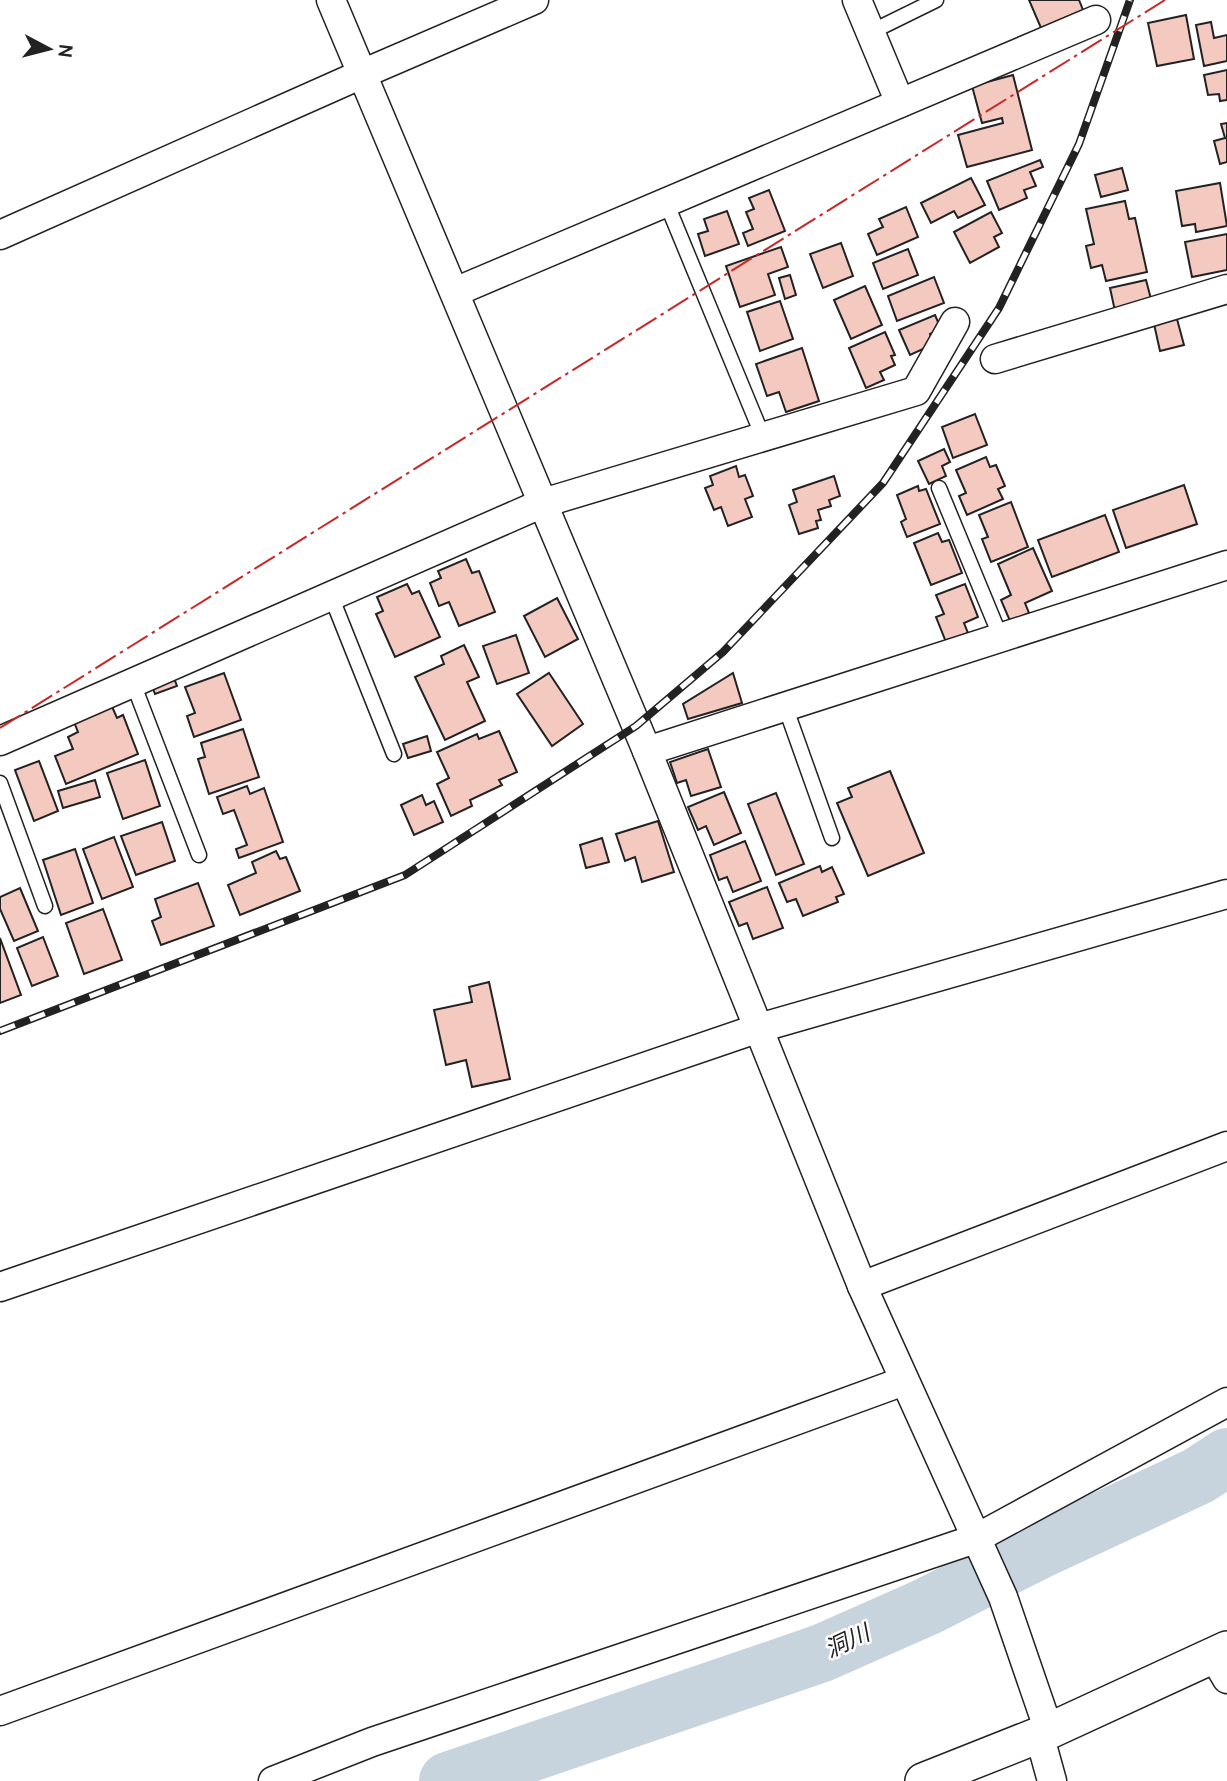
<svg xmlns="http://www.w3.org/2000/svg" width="1227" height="1781" viewBox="0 0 1227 1781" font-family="Cabin,'Noto Sans JP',sans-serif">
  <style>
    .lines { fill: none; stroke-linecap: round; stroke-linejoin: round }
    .river { stroke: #c7d3dd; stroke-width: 58 }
    .building { fill: #f3c9c0; stroke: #222; stroke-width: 2 }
    .service-casing { stroke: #222; stroke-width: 17 }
    .minor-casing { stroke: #222; stroke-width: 31 }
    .tertiary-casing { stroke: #222; stroke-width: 38 }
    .service { stroke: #fff; stroke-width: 14 }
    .minor { stroke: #fff; stroke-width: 28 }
    .tertiary { stroke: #fff; stroke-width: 35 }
    .rail-casing { stroke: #222; stroke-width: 8 }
    .rail { stroke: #fff; stroke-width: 5; stroke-dasharray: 16; stroke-linecap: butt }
    .power { stroke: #c62828; stroke-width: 2; stroke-dasharray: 24 5 3.5 5; stroke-linecap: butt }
    .labels { text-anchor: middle; stroke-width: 5; stroke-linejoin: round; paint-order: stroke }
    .water-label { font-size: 23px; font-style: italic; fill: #222; stroke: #fff }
  </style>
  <rect width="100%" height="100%" fill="#fff"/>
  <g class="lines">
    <!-- river -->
    <polyline class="river" points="448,1781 822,1653 926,1607 1039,1550 1198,1476 1227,1457"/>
  </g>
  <!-- building -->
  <g class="building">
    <polygon points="1029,0 1079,0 1083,10 1041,28"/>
    <polygon points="1186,15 1194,59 1157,66 1148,23"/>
    <polygon points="1211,22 1214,38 1227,35 1227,61 1204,66 1196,25"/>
    <polygon points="1227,70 1227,100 1220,101 1219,94 1208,95 1204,75"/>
    <polygon points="1013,75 1032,150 967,167 958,135 1003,123 1002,118 982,123 972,86"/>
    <polygon points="1227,123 1227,162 1220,164 1214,141 1225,138 1221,124"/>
    <polygon points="1040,160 1043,167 1030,172 1036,186 1024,190 1027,198 999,210 987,181"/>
    <polygon points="1122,168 1128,190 1101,197 1095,175"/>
    <polygon points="971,178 985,205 958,218 954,211 931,223 921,203"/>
    <polygon points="1220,183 1227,226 1196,232 1195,224 1182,226 1176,191"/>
    <polygon points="769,190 785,231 748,246 743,233 753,229 746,212 754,209 749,198"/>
    <polygon points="1125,201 1129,219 1135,218 1147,272 1106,281 1102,265 1091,268 1086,246 1094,244 1086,209"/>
    <polygon points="906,207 918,237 877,255 868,234 883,227 879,219"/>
    <polygon points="727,211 739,244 705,256 698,234 708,231 704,219"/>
    <polygon points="991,212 1002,233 994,237 999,247 970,263 954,232"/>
    <polygon points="1227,234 1227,270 1192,277 1185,242"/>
    <polygon points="841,243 853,276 823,288 810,254"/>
    <polygon points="781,247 788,267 768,274 775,295 740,307 726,266"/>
    <polygon points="908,249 918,275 883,289 873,263"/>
    <polygon points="790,275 796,295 785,299 779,278"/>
    <polygon points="934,277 944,303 897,321 888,296"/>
    <polygon points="1146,280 1152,303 1115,311 1110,288"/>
    <polygon points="865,286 882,325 851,339 834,300"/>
    <polygon points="780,301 793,339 760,351 747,312"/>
    <polygon points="935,315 941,329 930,334 934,344 910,355 899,330"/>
    <polygon points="1177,319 1184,345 1160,351 1154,324"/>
    <polygon points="885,332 895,355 891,356 895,365 880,372 884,380 866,388 849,348"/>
    <polygon points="802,348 819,401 786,412 779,392 767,396 756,364"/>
    <polygon points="975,414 987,445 953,458 942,427"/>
    <polygon points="944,449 950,462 942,466 946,476 929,484 918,461"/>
    <polygon points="986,457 990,467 996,465 1005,486 998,489 1003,499 967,515 959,496 966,493 956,470"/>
    <polygon points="736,466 739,477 745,475 753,496 745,499 752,517 728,526 721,507 714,510 705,488 713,485 710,476"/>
    <polygon points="834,476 840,496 829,500 831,506 818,510 821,520 816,521 818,528 799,534 789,505 797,502 793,490"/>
    <polygon points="1184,485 1197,524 1126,548 1113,510"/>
    <polygon points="918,486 919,491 926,489 940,524 907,537 901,522 906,519 897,495"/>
    <polygon points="1011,502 1028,547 991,562 982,539 988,537 979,515"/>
    <polygon points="1105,515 1119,552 1052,577 1038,540"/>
    <polygon points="938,533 942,542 949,540 962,573 931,585 914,543"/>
    <polygon points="1033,548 1052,591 1025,603 1029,613 1010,621 1001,600 1011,595 998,564"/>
    <polygon points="466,559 472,573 479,571 495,612 459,626 449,602 439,606 430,583 441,578 438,571"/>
    <polygon points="407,584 412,594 419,591 440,637 395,657 376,614 383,611 377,597"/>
    <polygon points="965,584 978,617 964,623 968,633 946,642 936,617 944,614 936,595"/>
    <polygon points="557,598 578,639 545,657 524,616"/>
    <polygon points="516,635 529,673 497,684 483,646"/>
    <polygon points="464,645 479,677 467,682 485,721 445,740 415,677 444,664 441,656"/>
    <polygon points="224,673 241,720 194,737 187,716 195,713 185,687"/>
    <polygon points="549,673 583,724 552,746 517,694"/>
    <polygon points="733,673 742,703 688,719 683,704"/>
    <polygon points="174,678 177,686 155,694 152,686"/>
    <polygon points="110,702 117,718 123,715 138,754 66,784 55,756 73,749 68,737 78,732 72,717"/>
    <polygon points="243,729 259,777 209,794 198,759 205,757 201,743"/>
    <polygon points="499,731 517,772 499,780 502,785 470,800 472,806 451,816 437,784 449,778 437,752 477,734 479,739"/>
    <polygon points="427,736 431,751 408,758 403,744"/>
    <polygon points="708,749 721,787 691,796 686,780 677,783 670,762"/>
    <polygon points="145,760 160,806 123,819 107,773"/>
    <polygon points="39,761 58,811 34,821 15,770"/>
    <polygon points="890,771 924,853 868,876 837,803 852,797 848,788"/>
    <polygon points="95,780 100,797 63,808 58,791"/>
    <polygon points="247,786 250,794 264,788 283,842 239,858 236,849 247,845 234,810 223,814 217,797"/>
    <polygon points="724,792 741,833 714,845 706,826 698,830 688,807"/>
    <polygon points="776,793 804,864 776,875 748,804"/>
    <polygon points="422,795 426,805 434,801 443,822 414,835 401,805"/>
    <polygon points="658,821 674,872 642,882 635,857 625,861 616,834"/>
    <polygon points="162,822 175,861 136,875 121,836"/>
    <polygon points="114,837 133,887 102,899 83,849"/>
    <polygon points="602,838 609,862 586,868 580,845"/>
    <polygon points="745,841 761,881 733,892 727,877 719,880 710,855"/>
    <polygon points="75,849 93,903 61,915 43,860"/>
    <polygon points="276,851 280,859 286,857 300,891 240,915 228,885 256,873 252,862"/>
    <polygon points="820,866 822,872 832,867 844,894 836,897 838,902 803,916 796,899 787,902 779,883"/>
    <polygon points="198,883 214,926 161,945 152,921 161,917 155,899"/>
    <polygon points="767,887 783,928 753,939 747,923 739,926 729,902"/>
    <polygon points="20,888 38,931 14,941 0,909 0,897"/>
    <polygon points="103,909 122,960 84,974 66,923"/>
    <polygon points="43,937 58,976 32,986 17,948"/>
    <polygon points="0,938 21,995 0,1003"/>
    <polygon points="489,982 510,1079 472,1087 466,1060 446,1065 434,1010 472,1002 469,987"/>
  </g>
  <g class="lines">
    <!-- service casing -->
    <g class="service-casing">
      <g id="service">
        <polyline points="871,32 936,0"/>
        <polyline points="666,202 763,437"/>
        <polyline points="939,488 1001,638"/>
        <polyline points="331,596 394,754"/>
        <polyline points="133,683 199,855"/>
        <polyline points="785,706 832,838"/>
        <polyline points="0,783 45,906"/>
      </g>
    </g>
    <!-- minor casing -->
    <g class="minor-casing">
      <g id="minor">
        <polyline points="331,0 647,751 862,1286 1003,1597 1049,1731"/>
        <polyline points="857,0 900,103"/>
        <polyline points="0,235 362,74 534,0"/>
        <polyline points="455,292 1096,20"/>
        <polyline points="995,359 1227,289"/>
        <polyline points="0,741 543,503 916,391 955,322"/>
        <polyline points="647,751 1227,565"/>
        <polyline points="862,1286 1227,1146"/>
        <polyline points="0,1287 759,1028 1227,894"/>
        <polyline points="1213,1655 1227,1679"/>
        <polyline points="0,1711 904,1381"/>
        <polyline points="1039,1734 1052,1781"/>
        <polyline points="273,1781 372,1742 975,1539 1227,1402"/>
      </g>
    </g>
    <!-- tertiary casing -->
    <g class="tertiary-casing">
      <polyline id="tertiary" points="923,1781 1049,1731 1227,1649"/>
    </g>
    <!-- service -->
    <use href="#service" class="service"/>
    <!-- minor -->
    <use href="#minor" class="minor"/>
    <!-- tertiary -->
    <use href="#tertiary" class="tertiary"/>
    <!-- rail casing -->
    <g class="rail-casing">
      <polyline id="rail" points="0,1031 405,875 636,726 723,652 883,483 999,308 1079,144 1130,0"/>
    </g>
    <!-- rail -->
    <use href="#rail" class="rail"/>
    <!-- power -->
    <polyline class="power" points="0,728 1165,0"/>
  </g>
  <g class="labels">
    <!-- water labels -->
    <g class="water-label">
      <text transform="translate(847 1641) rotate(-25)" y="8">洞川</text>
    </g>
  </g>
  <!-- north arrow -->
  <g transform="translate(49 49) rotate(97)" stroke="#ffffff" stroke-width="5" paint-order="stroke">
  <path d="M0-5L12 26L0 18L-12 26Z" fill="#222222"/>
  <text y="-10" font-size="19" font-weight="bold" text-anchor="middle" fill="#222222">N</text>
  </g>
</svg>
